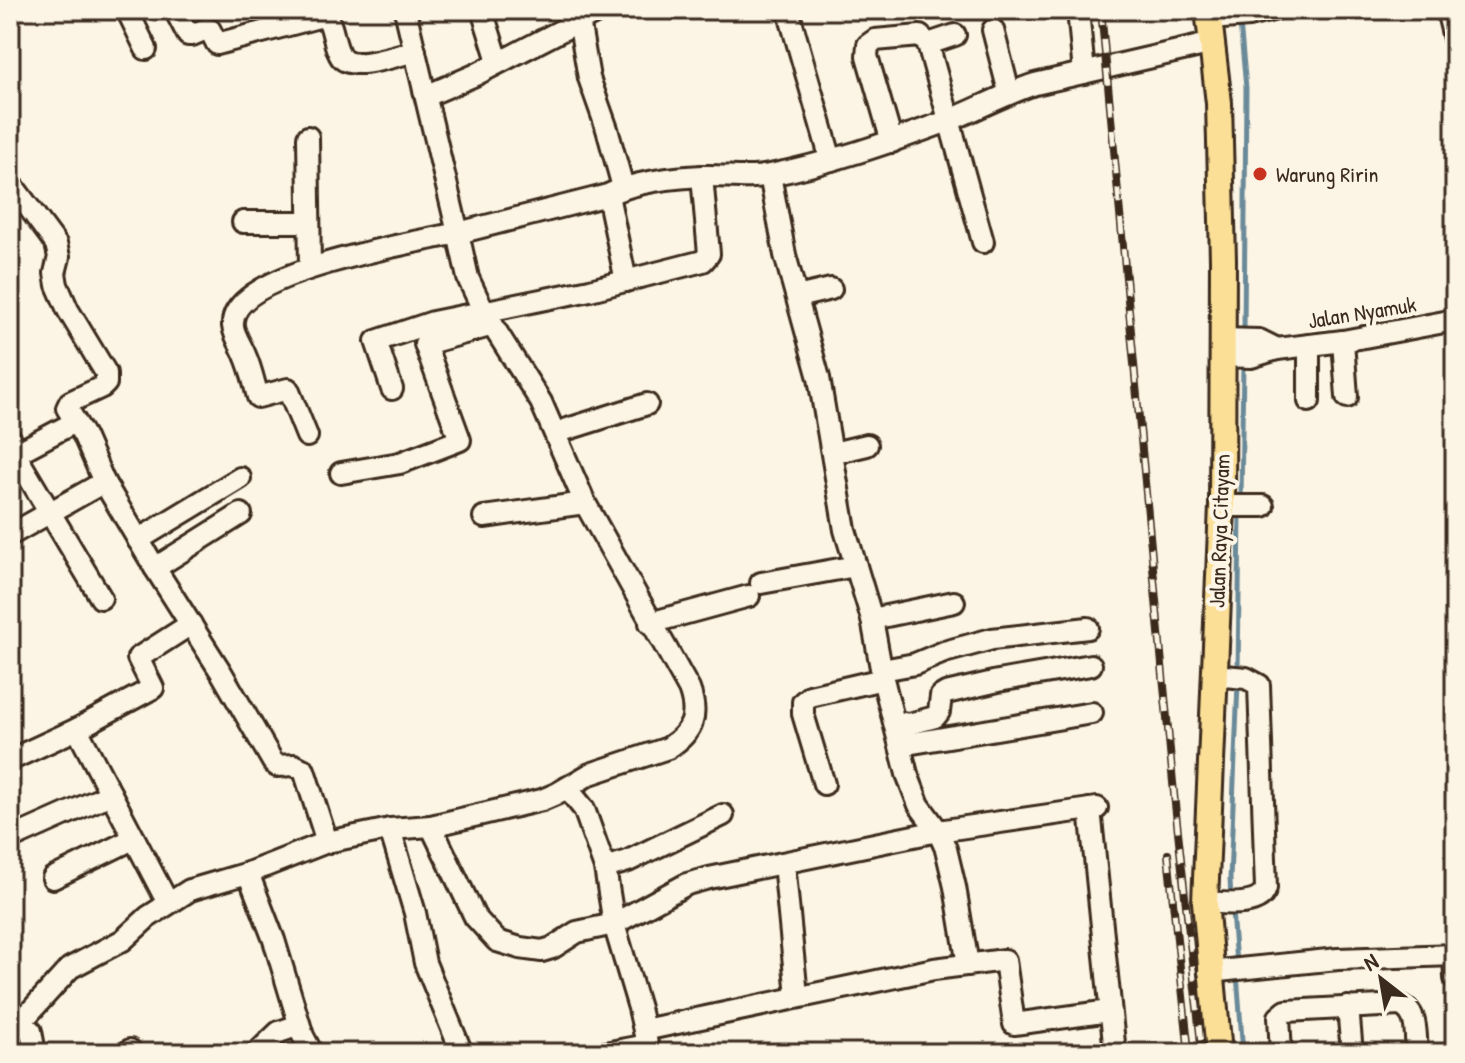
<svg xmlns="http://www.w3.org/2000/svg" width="1465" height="1063" viewBox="0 0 1465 1063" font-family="'Patrick Hand',sans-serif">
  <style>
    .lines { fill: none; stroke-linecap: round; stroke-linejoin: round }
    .stream { stroke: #6b8a99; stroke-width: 5 }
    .minor-casing { stroke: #3b2a1e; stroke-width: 26 }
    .major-casing { stroke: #3b2a1e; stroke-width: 30 }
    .minor { stroke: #fcf5e5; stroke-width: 20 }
    .major { stroke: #fbdf96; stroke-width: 24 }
    .rail-casing { stroke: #3b2a1e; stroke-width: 8 }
    .rail { stroke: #fcf5e5; stroke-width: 5; stroke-dasharray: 15; stroke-linecap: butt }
    .poi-dot { fill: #c8321e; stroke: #fcf5e5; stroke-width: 3 }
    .labels { text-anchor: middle; stroke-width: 8; stroke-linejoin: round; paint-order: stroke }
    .poi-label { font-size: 22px; fill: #3b2a1e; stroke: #fcf5e5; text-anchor: start }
    .street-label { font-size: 22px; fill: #3b2a1e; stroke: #fcf5e5 }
  </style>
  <rect width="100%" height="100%" fill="#fcf5e5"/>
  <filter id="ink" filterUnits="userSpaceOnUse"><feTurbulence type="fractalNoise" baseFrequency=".0125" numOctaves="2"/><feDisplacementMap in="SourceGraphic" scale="16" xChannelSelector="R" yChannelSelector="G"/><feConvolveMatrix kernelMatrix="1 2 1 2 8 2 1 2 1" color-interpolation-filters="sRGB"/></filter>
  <g filter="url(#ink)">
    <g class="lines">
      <!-- stream -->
      <g class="stream">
        <polyline points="1240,23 1246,88 1244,333"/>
        <polyline points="1241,501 1243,363"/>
        <polyline points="1238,673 1240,511"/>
        <polyline points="1231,900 1230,879 1238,683"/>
        <polyline points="1232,910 1236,964"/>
        <polyline points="1237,974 1243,1053"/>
      </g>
      <!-- minor casing -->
      <g class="minor-casing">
        <g id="minor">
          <polyline points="127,10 146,49"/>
          <path d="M175 10 188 35H192L206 29 210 30 217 44 326 15C334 27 333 45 341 57 351 72 399 55 415 51"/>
          <polyline points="482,10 498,61"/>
          <polyline points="788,10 831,160"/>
          <polyline points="1078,10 1084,73"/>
          <polyline points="1447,10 1455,42"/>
          <polyline points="1210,19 1249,16 1273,10"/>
          <polyline points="579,20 589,78 607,129 623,187"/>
          <polyline points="993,30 1009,92"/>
          <polyline points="928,44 955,35"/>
          <polyline points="426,96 475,75 601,10"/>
          <polyline points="308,137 310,266"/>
          <polyline points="892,142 867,56 868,45 875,40 920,36 928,44 983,242"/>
          <polyline points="770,175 785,255 819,378 845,530 872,619 883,679 907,774 919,805 938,831 946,849 955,887 968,965"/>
          <polyline points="10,182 56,244 59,257 55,273 57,285 68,310 106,373 106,383 102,387 70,402 67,408 84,436 104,482"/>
          <polyline points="608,195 626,281"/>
          <polyline points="243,222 309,222"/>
          <polyline points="797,297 831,289"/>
          <polyline points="1221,339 1259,340 1277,349"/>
          <polyline points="1343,341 1347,397"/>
          <polyline points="1309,345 1309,401"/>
          <polyline points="1221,356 1251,357 1277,349 1343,341 1455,320"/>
          <polyline points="392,389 376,341 433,322 590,290 703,261 709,254 702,176"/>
          <polyline points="555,433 647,404"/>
          <path d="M307 436 288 389 258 397C254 383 251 368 245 355 242 347 234 335 233 326 228 272 418 242 458 233L405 10"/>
          <polyline points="10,438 15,454 75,422"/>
          <polyline points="833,453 867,445"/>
          <polyline points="10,456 15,454 101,598"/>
          <polyline points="341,473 400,463 460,440 425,344 493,325"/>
          <polyline points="1222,506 1263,506"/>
          <polyline points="484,517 585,503"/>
          <polyline points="10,535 104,482 155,568 221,672 273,762 277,766 294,765 304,770 327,842"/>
          <polyline points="138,540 240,478"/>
          <polyline points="155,568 241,514"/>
          <polyline points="761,583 856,566"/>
          <polyline points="872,619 954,602"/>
          <polyline points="650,623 749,596"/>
          <polyline points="882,670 915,664 944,652 992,639 1088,628"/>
          <polyline points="895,722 909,724 935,717 939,712 941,696 946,693 998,681 1091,665"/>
          <polyline points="901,745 1092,713"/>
          <polyline points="10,760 77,729"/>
          <polyline points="824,784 803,714 803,702 810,696 883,679"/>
          <polyline points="567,788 584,809 605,868 614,924 639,1008 649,1053"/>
          <polyline points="1090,809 1115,1053"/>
          <polyline points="431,826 475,917 497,941 520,948 542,951 552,948 577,932 614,924 687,884 709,878 938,831 1097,808"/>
          <polyline points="390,829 415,913 425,963 462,1053"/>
          <polyline points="10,839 111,794"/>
          <polyline points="784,863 797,996"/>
          <polyline points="605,868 628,861 723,815"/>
          <polyline points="248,873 274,940 303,1036 312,1053"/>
          <polyline points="53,878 133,839"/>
          <path d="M1205 902C1222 903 1261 909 1266 888L1259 685 1246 678 1213 675"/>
          <polyline points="168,903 77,729 153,688 138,658 191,624"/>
          <polyline points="1454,955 1455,978"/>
          <polyline points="1209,972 1338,959 1455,955"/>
          <polyline points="1348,1007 1352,1053"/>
          <polyline points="20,1023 31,1031 35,1053"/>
          <path d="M10 1030 20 1023 70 968 123 940 148 917 190 890 248 873 327 842 390 829 431 826 542 800 556 794 590 774 668 748C693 732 699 716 689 689L585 503 541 402 484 312 468 278 458 233 608 195C632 182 676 177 703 176 726 175 748 180 770 175 830 163 888 143 945 122 976 110 1004 94 1035 84L1213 43"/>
          <polyline points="644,1030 934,969 1005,960 1014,1024 1110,1011"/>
          <polyline points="130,1050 130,1053"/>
          <polyline points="257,1053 279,1032 299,1025"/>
          <polyline points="605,1053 647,1045"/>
          <path d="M1281 1053 1279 1017 1286 1011 1400 1005C1419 1012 1415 1036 1417 1053"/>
        </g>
      </g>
      <!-- major casing -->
      <g class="major-casing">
        <polyline id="major" points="1208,10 1219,103 1223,260 1222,506 1205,902 1219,1053"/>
      </g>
      <!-- minor -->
      <use href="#minor" class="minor"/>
      <!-- major -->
      <use href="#major" class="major"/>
      <!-- rail casing -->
      <g class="rail-casing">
        <g id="rail">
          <polyline points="1101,10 1175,804 1202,1053"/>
          <polyline points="1168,854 1189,1053"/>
        </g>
      </g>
      <!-- rail -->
      <use href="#rail" class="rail"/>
    </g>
  </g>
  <!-- markers -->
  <circle class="poi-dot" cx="1260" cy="174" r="8"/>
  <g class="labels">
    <!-- poi labels -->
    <g class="poi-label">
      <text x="1276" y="182">Warung Ririn</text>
    </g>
    <!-- street labels -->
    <g class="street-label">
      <text transform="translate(1362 312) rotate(-9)" y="8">Jalan Nyamuk</text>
      <text transform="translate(1219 531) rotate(-88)" y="8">Jalan Raya Citayam</text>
    </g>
  </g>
  <!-- margin -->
  <rect width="1465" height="1063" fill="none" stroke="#fcf5e5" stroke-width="40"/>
  <rect x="20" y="20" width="1425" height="1023" fill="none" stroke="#3b2a1e" stroke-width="3" filter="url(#ink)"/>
  <!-- north arrow -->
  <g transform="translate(1381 979) rotate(329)" stroke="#fcf5e5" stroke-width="6" paint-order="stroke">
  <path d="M0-6L14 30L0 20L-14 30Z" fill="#3b2a1e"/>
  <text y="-12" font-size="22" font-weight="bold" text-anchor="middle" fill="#3b2a1e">N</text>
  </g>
</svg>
